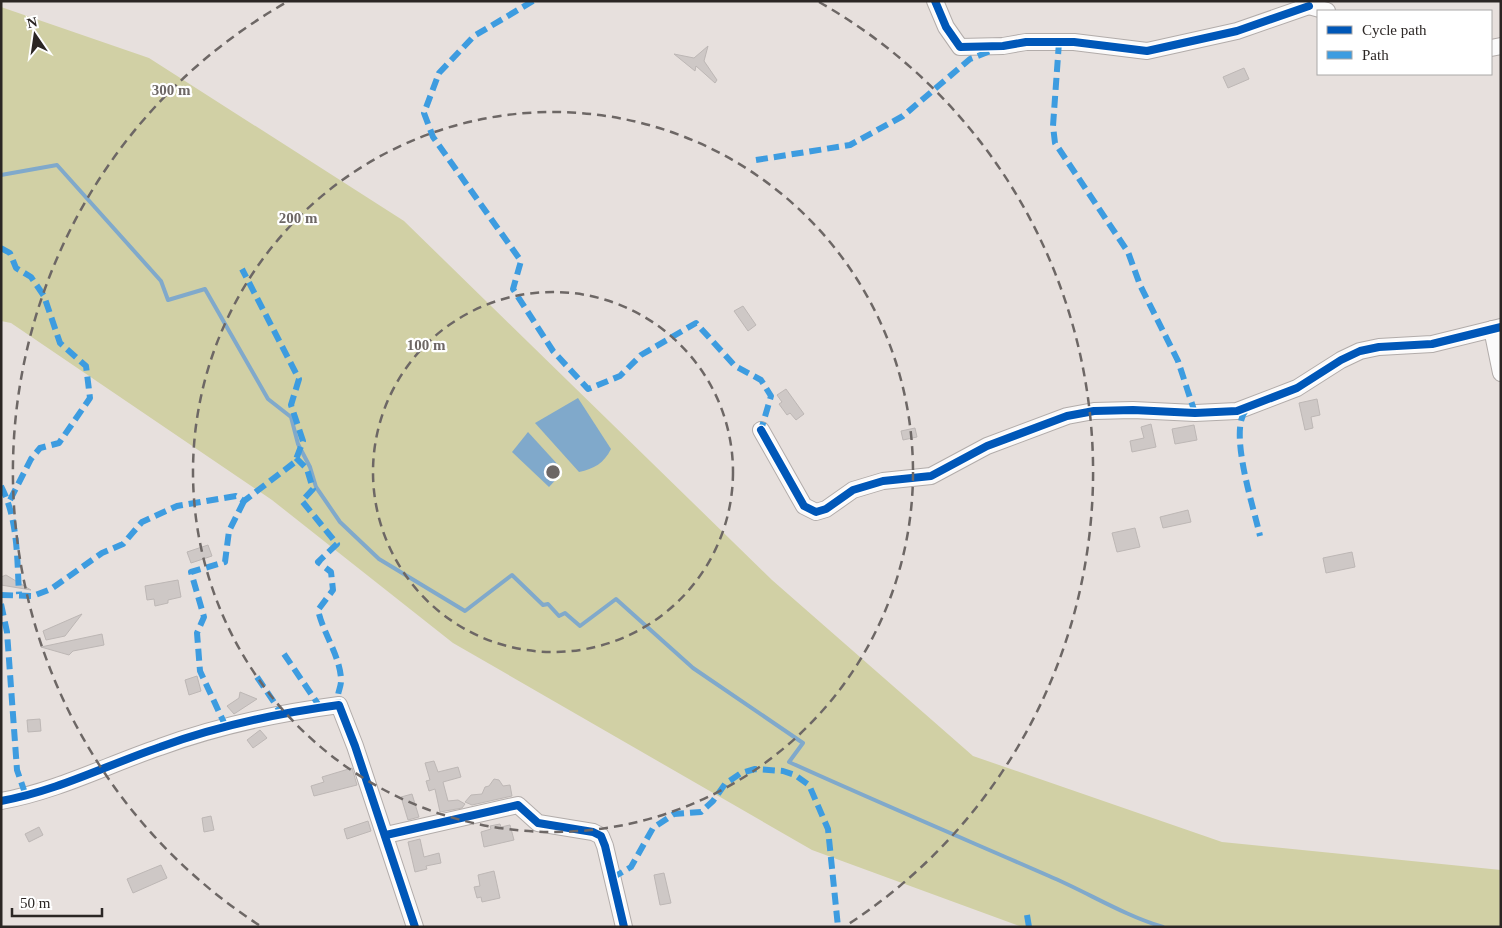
<svg xmlns="http://www.w3.org/2000/svg" width="1502" height="928" viewBox="0 0 1502 928" font-family="'Times New Roman',serif">
  <style>
    .green { fill: #d1d0a5 }
    .water { fill: #80a9cb }
    .lines { fill: none; stroke-linecap: round; stroke-linejoin: round }
    .stream { stroke: #80a9cb; stroke-width: 4 }
    .building { fill: #cec8c6; stroke: #bdb7b5 }
    .minor-casing { stroke: #b2acaa; stroke-width: 18 }
    .minor { stroke: #fbfafa; stroke-width: 16 }
    .quiet { stroke: #3d9ce0; stroke-width: 6; stroke-dasharray: 12 6; stroke-linecap: butt }
    .cycleway-casing { stroke: #fff; stroke-width: 11 }
    .cycleway { stroke: #0057b8; stroke-width: 8 }
    .ring { fill: none; stroke: #6d6765; stroke-width: 2.5; stroke-dasharray: 9 6 }
    .centre { fill: #6d6765; stroke: #fff; stroke-width: 2.5 }
    .ring-label { font-size: 15px; text-anchor: middle; font-weight: bold; fill: #6d6765; stroke: #fff; stroke-width: 4.5; stroke-linejoin: round; paint-order: stroke }
  </style>
  <rect width="100%" height="100%" fill="#e7e0dd"/>
  <!-- green -->
  <polygon class="green" points="1,7 149,58 404,221 772,580 973,756 1222,842 1501,870 1501,927 1022,927 812,850 453,643 272,500 11,323 1,321"/>
  <!-- water -->
  <g class="water">
    <path d="M578 398 611 449C604 463 594 469 579 472L535 423Z"/>
    <polygon points="528,432 560,467 562,473 549,487 512,452"/>
  </g>
  <g class="lines">
    <!-- stream -->
    <path class="stream" d="M1 175 57 165 161 281 168 300 205 289 268 399 291 417 298 444 310 467 316 487 340 522 379 559 465 611 512 575 543 605 548 604 559 616 565 613 580 626 616 599 693 668 803 743 789 762C875 801 962 838 1049 876 1087 892 1123 915 1163 927"/>
  </g>
  <!-- building -->
  <g class="building">
    <polygon points="708,46 704,61 717,80 715,83 696,66 695,71 674,54 694,58"/>
    <polygon points="1244,68 1249,79 1228,88 1223,77"/>
    <polygon points="743,306 756,325 748,331 734,311"/>
    <polygon points="786,389 804,414 796,420 790,413 787,415 779,404 782,402 777,395"/>
    <polygon points="1317,399 1320,415 1311,417 1313,428 1305,430 1299,403"/>
    <polygon points="1151,424 1156,447 1132,452 1130,441 1144,438 1141,427"/>
    <polygon points="1194,425 1197,440 1175,444 1172,429"/>
    <polygon points="915,428 917,437 903,440 901,431"/>
    <polygon points="1188,510 1191,522 1163,528 1160,517"/>
    <polygon points="1135,528 1140,547 1117,552 1112,533"/>
    <polygon points="208,545 212,556 191,563 187,552"/>
    <polygon points="1352,552 1355,567 1326,573 1323,558"/>
    <polygon points="6,575 31,590 1,585 1,577"/>
    <polygon points="178,580 181,597 168,600 168,603 155,606 154,599 147,600 145,586"/>
    <polygon points="82,614 65,636 46,640 43,631"/>
    <polygon points="102,634 104,645 73,651 69,655 41,647"/>
    <polygon points="197,676 201,691 189,695 185,680"/>
    <polygon points="240,692 257,699 234,714 227,706 239,698"/>
    <polygon points="40,719 41,731 28,732 27,720"/>
    <polygon points="260,730 267,738 253,748 247,740"/>
    <polygon points="434,761 438,772 458,767 461,777 443,782 448,801 458,800 465,804 462,808 440,812 435,789 429,791 426,781 430,780 425,763"/>
    <polygon points="352,768 357,785 314,796 311,786 324,782 322,777"/>
    <polygon points="494,779 499,780 503,786 510,785 512,796 472,805 465,802 471,795 482,794 485,787 489,786"/>
    <polygon points="412,794 419,817 408,820 401,797"/>
    <polygon points="211,816 214,830 204,832 202,818"/>
    <polygon points="368,821 371,831 347,839 344,829"/>
    <polygon points="500,824 501,827 510,825 514,840 484,847 481,832 491,829 490,826"/>
    <polygon points="39,827 43,835 29,842 25,834"/>
    <polygon points="420,839 424,857 439,853 441,863 426,866 427,869 415,872 408,842"/>
    <polygon points="161,865 167,878 133,893 127,879"/>
    <polygon points="494,871 500,898 482,902 481,897 477,898 474,887 480,886 478,875"/>
    <polygon points="664,873 671,903 660,905 654,875"/>
  </g>
  <g class="lines">
    <!-- minor casing -->
    <g class="minor-casing">
      <g id="minor">
        <polyline points="935,1 946,27 960,47 1003,46 1026,42 1074,42 1147,51 1237,31 1309,6"/>
        <polyline points="1303,1 1309,6 1327,11"/>
        <polyline points="1491,48 1501,46"/>
        <polyline points="1492,329 1501,373"/>
        <polyline points="761,430 804,506 816,512 826,509 853,490 883,481 931,476 987,446 1067,416 1094,411 1133,410 1195,413 1237,411 1297,388 1341,360 1360,351 1379,347 1432,344 1501,327"/>
        <path d="M1 801C57 791 107 765 160 747 217 726 279 713 339 705L355 746 415 927"/>
        <polyline points="386,835 518,805 538,823 593,832 601,836 605,846 624,927"/>
      </g>
    </g>
    <!-- minor -->
    <use href="#minor" class="minor"/>
    <!-- quiet -->
    <g class="quiet">
      <polyline points="533,1 474,36 439,73 424,113 433,137 521,261 513,289 553,351 588,389 620,376 641,355 696,323 735,366 761,380 771,396 761,430"/>
      <polyline points="1059,42 1053,126 1055,143 1128,252 1140,285 1178,361 1195,413"/>
      <polyline points="756,160 850,145 903,116 970,59 993,50"/>
      <polyline points="1,248 10,253 16,268 31,277 44,296 60,343 86,366 90,398 59,443 40,448 31,459 9,502"/>
      <path d="M1246 410C1228 431 1254 508 1260 536"/>
      <path d="M296 458 307 469 313 489 302 501 337 544 318 562 331 572 333 590 318 610C323 633 339 654 341 678 342 688 335 694 339 705"/>
      <path d="M1 486C18 519 17 558 19 594"/>
      <polyline points="1,595 33,596 51,589 102,553 123,544 142,522 177,506 236,496 244,501 295,462 303,441 291,405 299,379 242,269"/>
      <polyline points="1,604 7,632 17,770 26,796"/>
      <polyline points="284,654 320,707"/>
      <polyline points="257,677 282,714"/>
      <polyline points="226,727 200,671 197,633 204,617 191,572 225,562 229,531 244,501"/>
      <polyline points="612,878 631,867 653,828 674,814 701,812 713,801 725,784 741,773 755,769 783,771 795,775 809,785 828,829 838,927"/>
      <polyline points="1027,915 1029,927"/>
    </g>
    <!-- cycleway casing -->
    <g class="cycleway-casing">
      <g id="cycleway">
        <polyline points="935,1 946,27 960,47 1003,46 1026,42 1074,42 1147,51 1237,31 1309,6"/>
        <polyline points="761,430 804,506 816,512 826,509 853,490 883,481 931,476 987,446 1067,416 1094,411 1133,410 1195,413 1237,411 1297,388 1341,360 1360,351 1379,347 1432,344 1501,327"/>
        <path d="M1 801C57 791 107 765 160 747 217 726 279 713 339 705L355 746 415 927"/>
        <polyline points="386,835 518,805 538,823 593,832 601,836 605,846 624,927"/>
      </g>
    </g>
    <!-- cycleway -->
    <use href="#cycleway" class="cycleway"/>
  </g>
  <!-- distance rings -->
  <g class="ring">
    <circle cx="553" cy="472" r="180"/>
    <circle cx="553" cy="472" r="360"/>
    <path d="M259 925A540 540 0 0 1 287 2M819 2A540 540 0 0 1 847 925"/>
  </g>
  <circle cx="553" cy="472" r="8" class="centre"/>
  <g class="ring-label">
    <text x="171" y="95">300 m</text>
    <text x="298" y="223">200 m</text>
    <text x="426" y="350">100 m</text>
  </g>
  <!-- border -->
  <rect width="1502" height="928" fill="none" stroke="#2b2624" stroke-width="5"/>
  <!-- legend -->
  <rect x="1317" y="10" width="175" height="65" fill="#ffffff" stroke="#aaa8a7"/>
  <rect x="1327" y="26" width="25" height="8" fill="#0057b8" stroke="#aaa8a7"/>
  <text x="1362" y="35" font-size="15" fill="#2b2624">Cycle path</text>
  <rect x="1327" y="51" width="25" height="8" fill="#3d9ce0" stroke="#aaa8a7"/>
  <text x="1362" y="60" font-size="15" fill="#2b2624">Path</text>
  <!-- north arrow -->
  <g transform="translate(35 35) rotate(347)" stroke="#ffffff" stroke-width="4" paint-order="stroke">
  <path d="M0-4L9 19L0 12L-9 19Z" fill="#2b2624"/>
  <text y="-8" font-size="14" font-weight="bold" text-anchor="middle" fill="#2b2624">N</text>
  </g>
  <!-- scale -->
  <path d="M12 908v8h90v-8" fill="none" stroke="#2b2624" stroke-width="2.5"/>
  <text x="20" y="908" font-size="15" fill="#2b2624" stroke="#ffffff" stroke-width="4" paint-order="stroke">50 m</text>
</svg>
